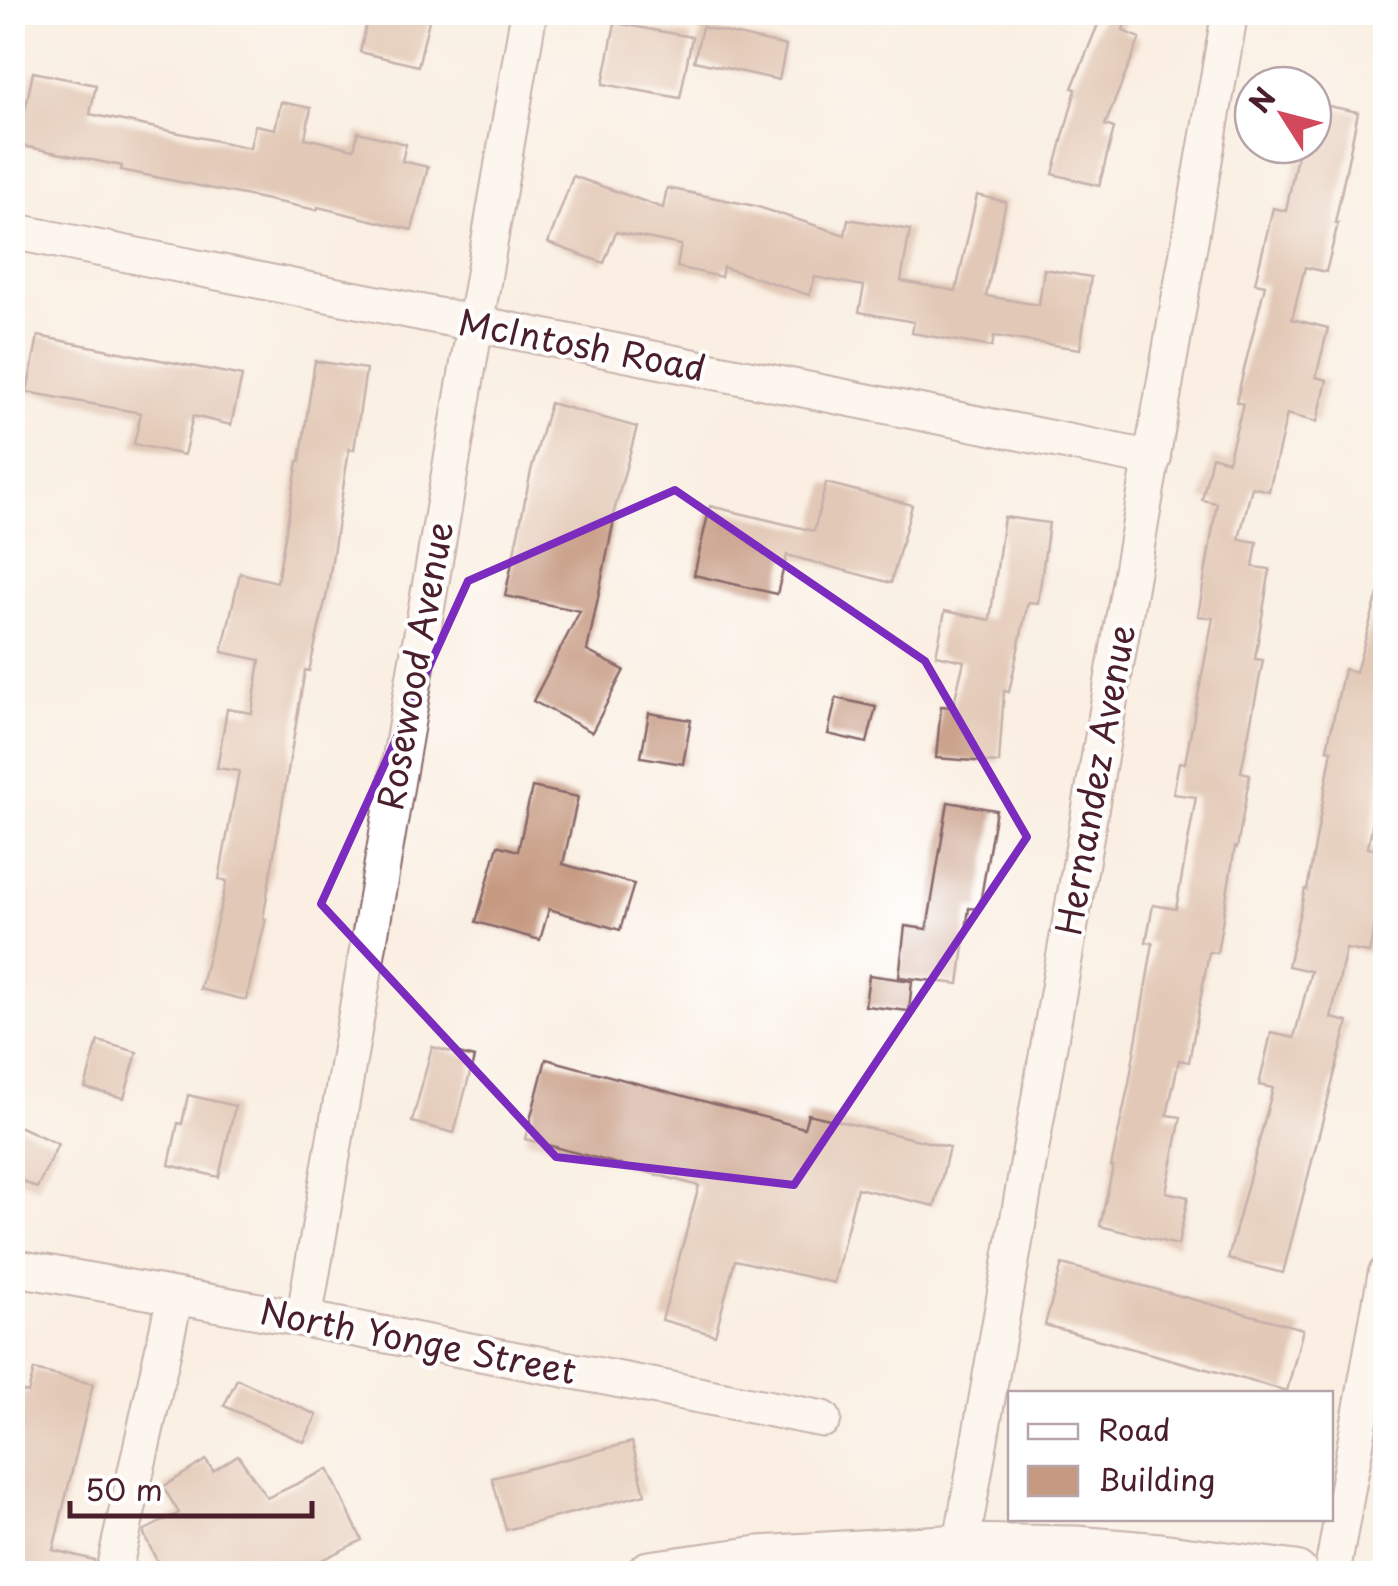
<svg xmlns="http://www.w3.org/2000/svg" width="1398" height="1586" viewBox="0 0 1398 1586" font-family="'Playpen Sans',sans-serif">
  <style>
    .building { fill: #c69a81 }
    .lines { fill: none; stroke-linecap: round; stroke-linejoin: round }
    .minor-casing { stroke: #88686b; stroke-width: 39 }
    .major-casing { stroke: #88686b; stroke-width: 49 }
    .minor { stroke: #fff; stroke-width: 35 }
    .major { stroke: #fff; stroke-width: 45 }
    .marked { fill: none; stroke: #7b2cbf; stroke-width: 8; stroke-linejoin: round }
    .labels { text-anchor: middle; stroke-width: 8; stroke-linejoin: round; paint-order: stroke }
    .street-label { font-size: 35px; fill: #4a1f2b; stroke: #fff }
  </style>
  <rect width="100%" height="100%" fill="#fff"/>
  <filter id="ink" filterUnits="userSpaceOnUse"><feTurbulence type="fractalNoise" baseFrequency=".01" numOctaves="2"/><feDisplacementMap in="SourceGraphic" scale="20" xChannelSelector="R" yChannelSelector="G"/><feConvolveMatrix kernelMatrix="1 2 1 2 8 2 1 2 1" color-interpolation-filters="sRGB"/></filter>
  <filter id="wash" filterUnits="userSpaceOnUse"><feTurbulence type="fractalNoise" baseFrequency=".0048" numOctaves="4" result="noise"/><feDisplacementMap in="SourceGraphic" scale="40" xChannelSelector="R" yChannelSelector="G"/><feGaussianBlur stdDeviation="2.25" result="paint"/><feColorMatrix in="noise" values="0 0 0 0 0 0 0 0 0 0 0 0 0 0 0 0 0 1.4 0 .05"/><feComposite in="paint" operator="in"/></filter>
  <g filter="url(#wash)">
    <rect width="100%" height="100%" fill="#faefe2"/>
    <g id="blocks">
      <!-- building -->
      <g class="building">
        <polygon points="369,12 431,12 418,66 360,52"/>
        <polygon points="1103,12 1127,12 1123,31 1140,38 1105,125 1114,128 1099,186 1053,174 1076,89 1072,88"/>
        <polygon points="615,23 692,37 680,98 603,84"/>
        <polygon points="702,27 786,46 779,80 694,61"/>
        <polygon points="33,72 96,85 90,114 250,148 255,125 275,129 281,102 311,108 305,138 354,149 358,132 406,144 402,161 428,167 412,230 318,207 317,210 121,170 122,166 18,145"/>
        <polygon points="1313,103 1358,112 1335,223 1338,223 1326,272 1305,267 1292,319 1328,328 1316,377 1327,380 1317,422 1287,414 1269,491 1252,487 1239,539 1257,542 1253,567 1270,569 1255,659 1263,660 1241,772 1250,774 1237,848 1235,847 1217,953 1209,952 1189,1062 1179,1060 1167,1115 1181,1117 1166,1192 1188,1197 1178,1245 1100,1226 1113,1167 1111,1167 1129,1083 1153,943 1146,942 1153,905 1176,909 1196,797 1173,794 1179,762 1185,763 1213,618 1198,616 1217,503 1202,500 1212,456 1228,461 1243,404 1236,402 1265,285 1255,283 1273,208 1286,211 1299,145 1313,145"/>
        <polygon points="573,176 663,208 667,188 755,206 845,235 848,219 910,230 901,281 956,291 977,195 1006,202 986,296 1039,305 1044,269 1091,277 1080,349 994,336 992,347 912,333 914,322 859,312 864,286 815,277 809,295 723,267 721,277 677,267 681,245 616,232 604,263 548,243"/>
        <polygon points="38,336 242,376 231,425 193,416 184,455 134,444 141,413 27,392"/>
        <polygon points="315,361 366,369 354,450 349,449 327,593 309,671 305,670 263,919 266,919 246,1000 200,989 227,881 219,879 239,771 217,768 227,709 252,713 260,660 222,652 240,573 277,582 298,461 300,461"/>
        <polygon points="550,403 637,427 612,519 614,520 587,651 624,670 592,732 533,701 580,611 505,596 531,471"/>
        <polygon points="826,483 912,505 891,583 787,555 777,594 694,575 710,506 814,531"/>
        <polygon points="1004,517 1049,523 1038,603 1028,602 1009,692 1004,691 999,763 936,758 941,706 953,707 964,661 936,655 945,611 990,620"/>
        <polygon points="1378,594 1386,595 1386,749 1368,848 1386,851 1386,878 1369,953 1346,949 1331,1018 1348,1022 1283,1273 1228,1259 1273,1088 1259,1085 1271,1033 1294,1038 1311,971 1288,966 1305,889 1307,890 1332,750 1327,749 1344,669 1356,672"/>
        <polygon points="836,698 876,707 867,743 828,734"/>
        <polygon points="649,713 691,720 683,764 641,757"/>
        <polygon points="532,787 578,797 563,864 634,884 620,930 549,909 540,940 476,922 498,845 518,851"/>
        <polygon points="948,802 996,810 979,909 969,908 959,984 899,977 905,926 927,929"/>
        <polygon points="869,975 912,981 909,1011 865,1006"/>
        <polygon points="98,1041 137,1052 124,1098 85,1088"/>
        <polygon points="432,1047 474,1058 454,1133 412,1122"/>
        <polygon points="546,1059 804,1128 808,1114 949,1147 935,1206 857,1188 834,1283 735,1260 715,1335 662,1320 699,1186 525,1139"/>
        <polygon points="188,1095 235,1106 219,1177 169,1165 178,1123 182,1124"/>
        <polygon points="12,1123 58,1144 37,1188 12,1176"/>
        <polygon points="1062,1264 1303,1329 1287,1391 1045,1325"/>
        <polygon points="34,1370 93,1384 53,1550 94,1560 92,1574 12,1574 12,1389 28,1393"/>
        <polygon points="237,1379 317,1415 304,1442 224,1406"/>
        <polygon points="632,1442 645,1494 506,1530 492,1478"/>
        <polygon points="238,1455 267,1498 328,1469 362,1540 293,1574 163,1574 144,1534 145,1530 179,1513 163,1487 206,1460 213,1471"/>
      </g>
    </g>
  </g>
  <g filter="url(#ink)">
    <use href="#blocks" fill-opacity="0" stroke="#88686b" stroke-width="2.5"/>
    <g class="lines">
      <!-- minor casing -->
      <g class="minor-casing">
        <g id="minor">
          <polyline points="12,231 1153,459"/>
          <polyline points="12,1267 304,1319 823,1419"/>
          <polyline points="304,1319 529,12"/>
          <polyline points="961,1547 1230,12"/>
          <polyline points="113,1574 175,1297"/>
          <polyline points="1332,1574 1386,1274"/>
        </g>
      </g>
      <!-- major casing -->
      <g class="major-casing">
        <polyline id="major" points="649,1574 759,1559 961,1547 1076,1549 1160,1556 1295,1574"/>
      </g>
      <!-- minor -->
      <use href="#minor" class="minor"/>
      <!-- major -->
      <use href="#major" class="major"/>
    </g>
  </g>
  <!-- marked area -->
  <path d="M0 0H1398V1586H0ZM675 490 925 661 1027 837 794 1185 556 1157 321 904 468 581Z" fill="#faefe2" fill-opacity=".55" fill-rule="evenodd"/>
  <path class="marked" d="M675 490 925 661 1027 837 794 1185 556 1157 321 904 468 581Z"/>
  <g class="labels">
    <!-- street labels -->
    <g class="street-label">
      <text transform="translate(582 346) rotate(11)" y="12">McIntosh Road</text>
      <text transform="translate(416 666) rotate(-80)" y="12">Rosewood Avenue</text>
      <text transform="translate(1096 780) rotate(-80)" y="12">Hernandez Avenue</text>
      <text transform="translate(418 1342) rotate(11)" y="12">North Yonge Street</text>
    </g>
  </g>
  <!-- margin -->
  <rect width="1398" height="1586" fill="none" stroke="#fff" stroke-width="50"/>
  <!-- legend -->
  <rect x="1008" y="1391" width="325" height="130" fill="#ffffff" stroke="#b7a5aa" stroke-width="2.5"/>
  <rect x="1028" y="1424" width="50" height="15" fill="#ffffff" stroke="#b7a5aa" stroke-width="2.5"/>
  <text x="1098" y="1441" font-size="30" fill="#4a1f2b">Road</text>
  <rect x="1028" y="1466" width="50" height="30" fill="#c69a81" stroke="#b7a5aa" stroke-width="2.5"/>
  <text x="1098" y="1491" font-size="30" fill="#4a1f2b">Building</text>
  <!-- north arrow -->
  <g transform="translate(1283 115) rotate(306)"><circle r="48" fill="#ffffff" stroke="#b7a5aa" stroke-width="2.5"/>
  <path d="M0-8L18 38L0 25L-18 38Z" fill="#d1495b"/>
  <text y="-15" font-size="28" font-weight="bold" text-anchor="middle" fill="#4a1f2b">N</text>
  </g>
  <!-- scale -->
  <path d="M70 1501v15h242v-15" fill="none" stroke="#4a1f2b" stroke-width="5"/>
  <text x="85" y="1501" font-size="30" fill="#4a1f2b" stroke="#ffffff" stroke-width="8" paint-order="stroke">50 m</text>
</svg>
